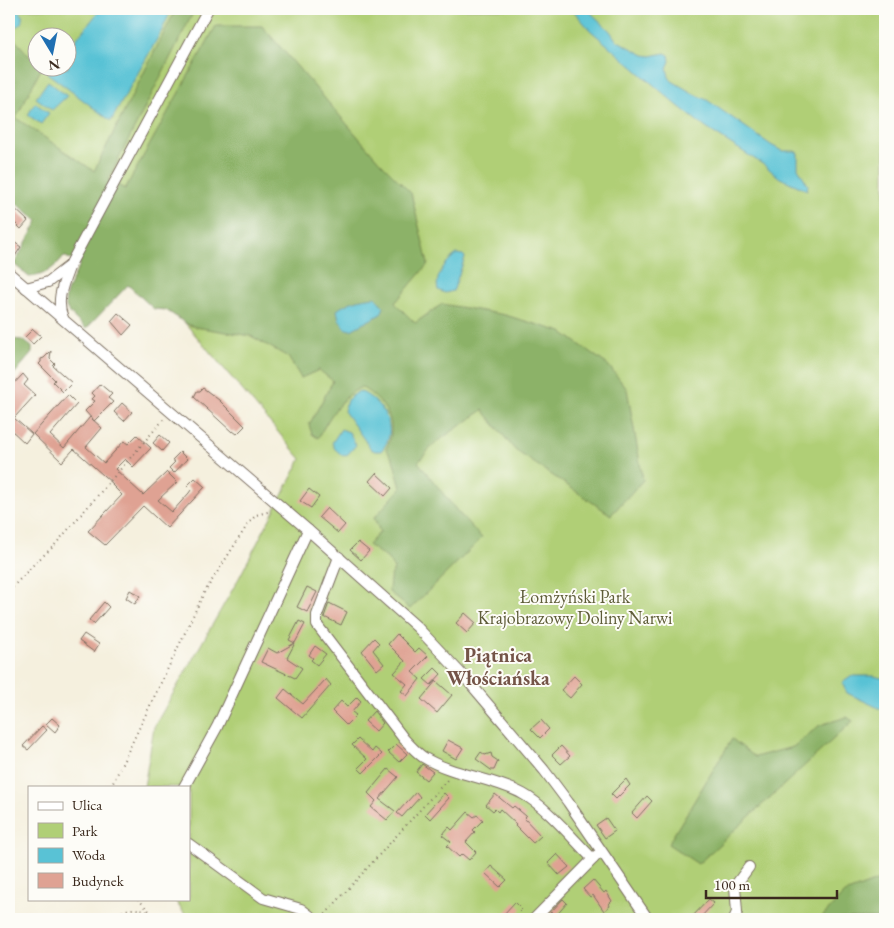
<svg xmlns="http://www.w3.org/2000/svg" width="894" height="928" viewBox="0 0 894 928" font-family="'EB Garamond',serif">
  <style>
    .green { fill: #b0cf76; stroke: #767c4a; fill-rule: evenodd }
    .forest { fill: #8cb267; stroke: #646e42 }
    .water { fill: #59c2d5; stroke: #4a767a }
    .building { fill: #dfa293 }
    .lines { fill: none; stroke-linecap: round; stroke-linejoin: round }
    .minor-casing { stroke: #7c6f61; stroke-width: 12 }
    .path { stroke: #7c6f61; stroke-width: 2; stroke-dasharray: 1 4; stroke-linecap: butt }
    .minor { stroke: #fff; stroke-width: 10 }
    .labels { text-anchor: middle; stroke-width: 4; stroke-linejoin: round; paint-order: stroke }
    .park-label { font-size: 18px; fill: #5e5c38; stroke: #fdfcf7 }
    .quarter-label { font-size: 20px; font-weight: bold; fill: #745447; stroke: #fdfcf7 }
  </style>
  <rect width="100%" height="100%" fill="#fdfcf7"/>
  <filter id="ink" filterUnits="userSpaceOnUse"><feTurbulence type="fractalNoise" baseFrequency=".02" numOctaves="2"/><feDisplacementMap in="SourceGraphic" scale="10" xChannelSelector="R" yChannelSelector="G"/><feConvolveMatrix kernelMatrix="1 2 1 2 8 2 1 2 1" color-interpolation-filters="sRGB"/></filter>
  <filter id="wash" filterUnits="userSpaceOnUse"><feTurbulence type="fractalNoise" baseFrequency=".0096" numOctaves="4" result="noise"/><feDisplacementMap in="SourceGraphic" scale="20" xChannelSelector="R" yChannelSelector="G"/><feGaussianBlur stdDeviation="1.12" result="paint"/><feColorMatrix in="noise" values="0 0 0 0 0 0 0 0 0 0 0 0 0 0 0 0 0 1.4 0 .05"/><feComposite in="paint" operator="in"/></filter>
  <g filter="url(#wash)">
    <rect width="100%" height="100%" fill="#f5f0de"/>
    <!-- green -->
    <path class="green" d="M9 9H885V919H188L174 899H189V787H144L154 727 239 578 301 459 168 303 9 132ZM38 38H68V68H38Z"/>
    <!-- forest -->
    <g class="forest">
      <path d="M176 9H195L108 180 125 189 216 26H262L379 161 411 193 428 264 395 303 415 323 442 304 505 315 562 332 608 365 627 389 643 480 611 515 515 450 483 410 435 443 418 462 457 511 482 538 410 609 389 592 390 579 394 569 388 559 368 545 380 532 374 518 401 488 393 459 386 449C400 422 384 401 361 387 340 398 329 418 318 438L312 434 309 425 333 381 319 370 301 378 288 357 251 336 195 327 187 324 166 310 154 309 128 285 86 329C81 324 74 318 69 312 58 299 75 277 80 264L64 256C54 268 45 276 29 277L14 264 38 221 9 197V33L41 69 16 118 94 171Z"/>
      <polygon points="9,339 23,340 32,347 32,353 9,380"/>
      <polygon points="847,717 853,721 698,864 668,844 732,739 755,757 793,747 820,725"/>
      <polygon points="879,880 885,882 885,919 820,919 845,893"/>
    </g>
    <!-- water -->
    <g class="water">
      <path d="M9 9H18C23 13 23 19 21 24L18 26 9 25Z"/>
      <polygon points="101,9 172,9 161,32 111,121 47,73 51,68 68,68 68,49"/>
      <polygon points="572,9 587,9 610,31 616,40 644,55 651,56 665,53 669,55 670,61 667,68 669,77 672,81 694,94 707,100 771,145 782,151 795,151 798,153 798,168 808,185 807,190 780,178 764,165 706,128 677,105 590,30"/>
      <polygon points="48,81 67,96 52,110 36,98"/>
      <polygon points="35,103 49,113 41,124 28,115"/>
      <path d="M457 254 463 255 465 257 454 289 453 291 445 293 438 290C434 277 446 261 457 254Z"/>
      <path d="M375 297 384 307 381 314 351 330 346 329 339 320 337 310C349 301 360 299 375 297Z"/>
      <path d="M359 391C382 400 401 430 381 451H375L371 449 344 411 347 400Z"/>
      <polygon points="341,429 349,432 356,445 348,454 343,456 335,449 332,443"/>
      <polygon points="852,676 874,676 885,679 885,711 847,693 842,683"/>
    </g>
    <g id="blocks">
      <!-- building -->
      <g class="building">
        <polygon points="12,206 28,221 21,229 9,217 9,209"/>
        <polygon points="14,242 21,247 13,259 9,256 9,250"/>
        <polygon points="118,313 132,325 123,335 111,321"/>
        <polygon points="33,329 41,336 33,344 25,337"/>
        <polygon points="51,351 50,359 55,364 53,366 72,383 63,392 53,382 55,380 39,364 41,362 41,359 44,358"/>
        <polygon points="23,374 28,380 24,385 35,395 14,418 32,434 25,443 9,428 9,389"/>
        <polygon points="100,384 112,394 108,398 113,402 94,421 85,411 95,401 92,399 95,396 92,393"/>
        <polygon points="203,388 219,400 245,426 237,434 233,431 232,432 194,397 197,391 200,391"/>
        <polygon points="68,395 77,404 50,435 64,448 90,417 102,428 86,447 104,463 124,441 128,444 137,435 151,448 133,467 125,459 115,469 143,495 167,472 177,482 158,500 172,512 189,493 191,490 187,486 195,478 205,487 167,528 143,506 105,545 88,531 122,495 112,485 113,484 74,449 62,462 33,434"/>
        <polygon points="122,403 132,412 124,421 114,412"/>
        <polygon points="160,435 169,443 162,451 153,443"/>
        <polygon points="180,452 187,459 174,473 169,468 175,462 172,460"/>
        <polygon points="376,473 392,488 385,496 369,481"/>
        <polygon points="309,489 319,497 311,508 300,501"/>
        <polygon points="327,508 345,525 338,533 319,517"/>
        <polygon points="358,542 369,551 361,560 350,550"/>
        <polygon points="307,587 317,592 307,612 297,607"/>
        <polygon points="130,590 140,596 135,604 126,598"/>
        <polygon points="104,602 109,607 94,624 89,620"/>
        <polygon points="329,603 347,612 341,625 324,617"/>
        <polygon points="465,613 476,623 467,633 456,623"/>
        <polygon points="299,621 305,624 287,658 302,668 295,678 261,662 268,648 277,653 295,643 289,640"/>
        <polygon points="84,634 99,644 94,652 79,641"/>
        <polygon points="397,634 415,652 419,648 428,656 412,672 420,679 407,696 401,691 407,684 394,673 405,661 388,644"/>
        <polygon points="374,638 379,643 373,650 384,664 377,670 362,651"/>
        <polygon points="315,646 326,654 317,665 311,660 313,658 309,655"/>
        <polygon points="435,668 441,674 431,685 424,679"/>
        <polygon points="574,676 582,684 570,698 561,690"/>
        <polygon points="326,679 331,685 302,718 278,698 285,689 303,704"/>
        <polygon points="436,681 452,695 437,713 421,699"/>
        <polygon points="357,697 361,701 352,712 356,715 346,725 332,711 341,701 347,707"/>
        <polygon points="374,711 383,723 376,731 365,721"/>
        <polygon points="52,718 60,725 55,732 46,724"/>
        <polygon points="541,720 549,729 540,738 531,729"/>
        <polygon points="42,726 47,730 28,750 23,746"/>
        <polygon points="358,739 372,752 375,748 382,754 363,773 358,768 367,759 352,745"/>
        <polygon points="448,740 463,748 456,759 442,751"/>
        <polygon points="396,744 407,754 399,762 388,752"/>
        <polygon points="561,746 570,756 561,764 552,755"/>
        <polygon points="481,752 485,755 491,753 492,757 498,761 494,770 491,770 476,759"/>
        <polygon points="422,764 433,772 426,780 416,772"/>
        <polygon points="388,769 398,777 379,799 395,811 387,820 371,807 376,801 368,793"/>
        <polygon points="626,779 630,785 616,799 611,794"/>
        <polygon points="416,792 420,797 402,817 397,813"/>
        <polygon points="444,793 449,798 430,819 425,814"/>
        <polygon points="495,794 512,808 514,806 526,816 524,818 541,836 533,843 515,825 516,824 500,809 498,812 495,809 493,811 486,805"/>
        <polygon points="647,796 652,801 637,818 632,813"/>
        <polygon points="468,812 474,817 477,815 483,820 473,830 475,832 466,842 476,852 469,860 462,854 459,857 447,846 451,842 442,835 449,827 452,830"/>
        <polygon points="606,818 615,831 605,838 596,825"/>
        <polygon points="557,854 569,867 559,875 548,863"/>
        <polygon points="491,866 507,880 500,887 485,873"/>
        <polygon points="593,880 604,893 606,891 612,901 609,904 610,906 604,911 593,895 590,897 583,889"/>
        <polygon points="563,899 567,903 555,917 550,913"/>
        <polygon points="709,899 714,903 699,919 690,919"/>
        <polygon points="515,902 522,909 512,919 505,919 502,916"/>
      </g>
    </g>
  </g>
  <g filter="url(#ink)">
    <use href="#blocks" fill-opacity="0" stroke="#7c6f61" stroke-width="1"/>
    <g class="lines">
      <!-- minor casing -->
      <g class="minor-casing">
        <g id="minor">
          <polyline points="9,273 308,530 417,627 469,682 544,770 568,802 648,919"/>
          <polyline points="26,288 48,282 69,266"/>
          <path d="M63 318C55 300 64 282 70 265L208 9"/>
          <path d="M339 557 317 615V625L404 739C410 745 416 752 423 757 454 776 492 777 523 794 547 807 573 839 593 859"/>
          <polyline points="184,787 217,727 308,530"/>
          <polyline points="189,844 263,898 301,909 314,919"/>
          <polyline points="534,919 597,855"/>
          <polyline points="734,919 737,912 735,886 749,867"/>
        </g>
      </g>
      <!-- path -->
      <g class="path">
        <polyline points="9,591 36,562 53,547 164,419"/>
        <polyline points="111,787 204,593 248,524 256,515 271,511"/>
        <polyline points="138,899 151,913 162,919"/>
        <polyline points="322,918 448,779"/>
        <path d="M109 919C128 908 130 906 151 913"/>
      </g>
      <!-- minor -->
      <use href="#minor" class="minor"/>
    </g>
  </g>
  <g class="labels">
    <!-- park labels -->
    <g class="park-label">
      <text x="575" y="603">Łomżyński Park<tspan x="575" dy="21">Krajobrazowy Doliny Narwi</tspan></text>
    </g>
    <!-- quarter labels -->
    <g class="quarter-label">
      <text x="498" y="662">Piątnica<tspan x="498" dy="23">Włościańska</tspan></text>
    </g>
  </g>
  <!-- margin -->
  <rect width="894" height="928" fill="none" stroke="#fdfcf7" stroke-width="30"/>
  <!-- legend -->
  <rect x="28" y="786" width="162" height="115" fill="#fdfcf7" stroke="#afa8a0"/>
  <rect x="38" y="802" width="25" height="8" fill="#ffffff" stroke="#afa8a0"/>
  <text x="72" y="810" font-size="15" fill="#3b2a1e">Ulica</text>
  <rect x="38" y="823" width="25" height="15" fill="#b0cf76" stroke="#afa8a0"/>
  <text x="72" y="836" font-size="15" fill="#3b2a1e">Park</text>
  <rect x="38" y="848" width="25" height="15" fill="#59c2d5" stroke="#afa8a0"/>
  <text x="72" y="860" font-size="15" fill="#3b2a1e">Woda</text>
  <rect x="38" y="873" width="25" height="15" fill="#dfa293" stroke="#afa8a0"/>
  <text x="72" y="886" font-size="15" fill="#3b2a1e">Budynek</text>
  <!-- north arrow -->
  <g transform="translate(52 52) rotate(170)"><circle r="24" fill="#fdfcf7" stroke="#afa8a0"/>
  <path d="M0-4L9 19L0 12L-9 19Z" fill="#1f6fb2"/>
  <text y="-8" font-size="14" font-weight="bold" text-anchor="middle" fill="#3b2a1e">N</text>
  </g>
  <!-- scale -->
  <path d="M706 890v8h131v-8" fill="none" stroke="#3b2a1e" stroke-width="2.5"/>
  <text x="714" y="890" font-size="15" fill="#3b2a1e" stroke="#fdfcf7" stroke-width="4" paint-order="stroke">100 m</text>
</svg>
